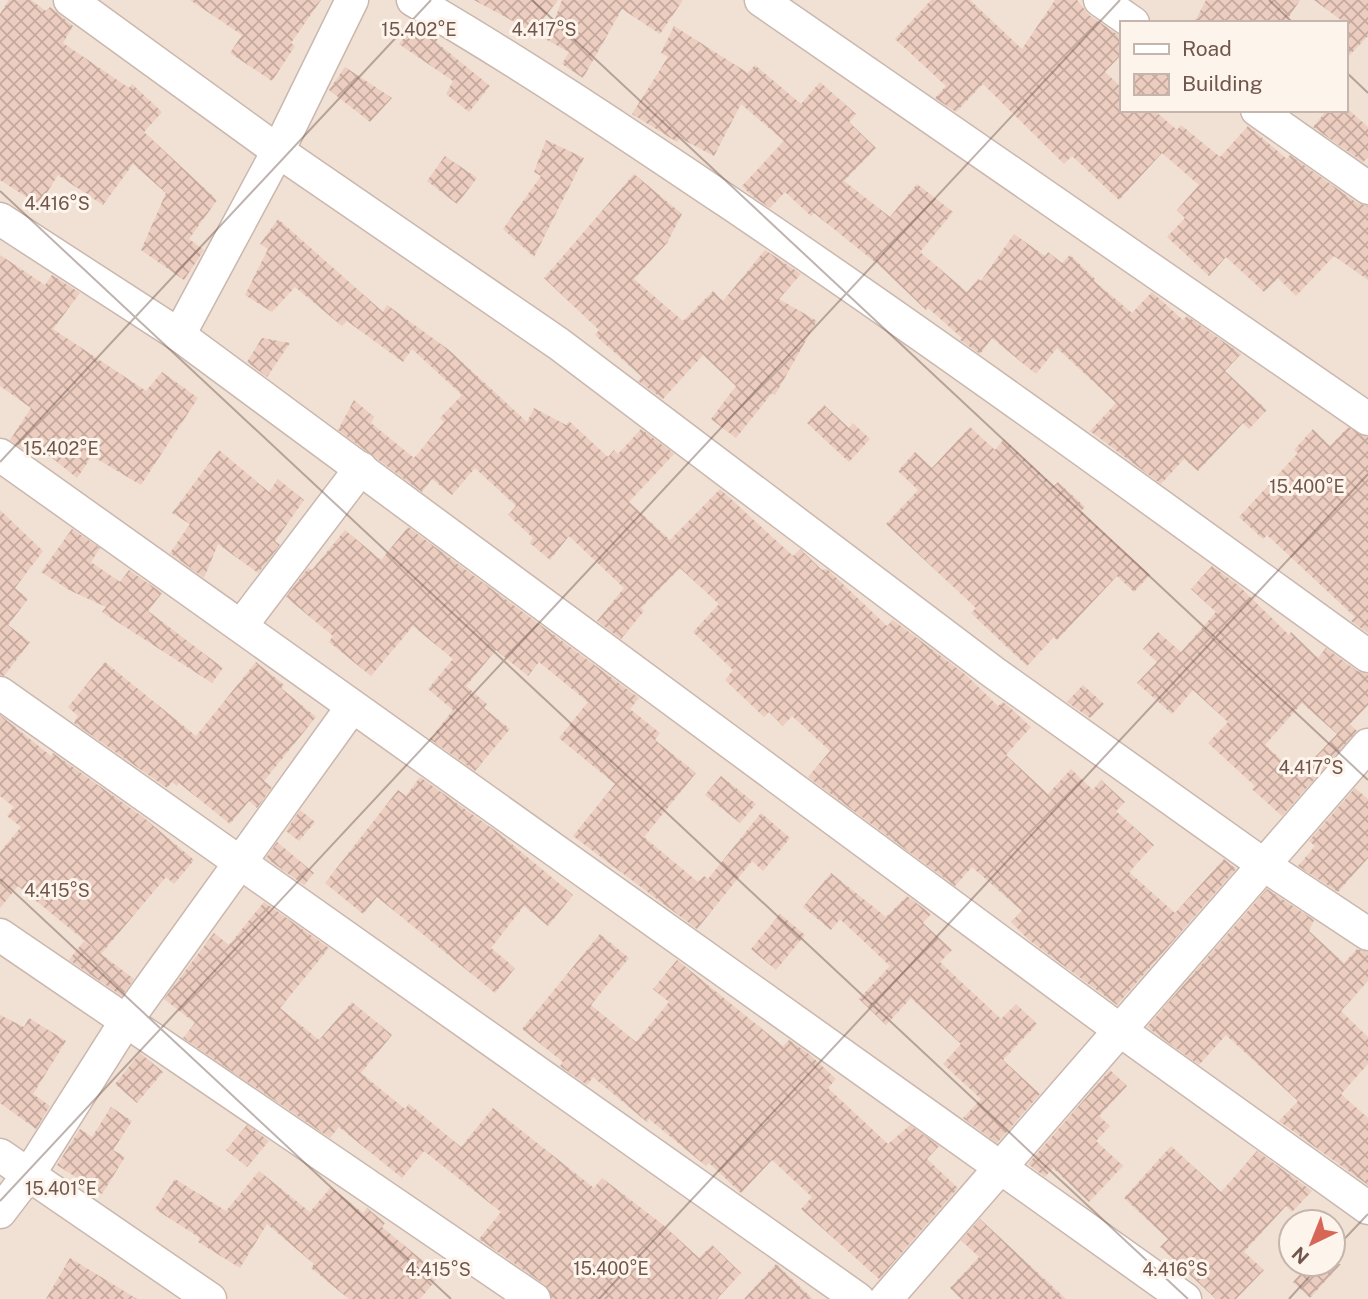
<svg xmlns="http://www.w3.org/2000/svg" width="1368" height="1299" viewBox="0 0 1368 1299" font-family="'Public Sans',sans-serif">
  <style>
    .residential { fill: #f0e1d4; fill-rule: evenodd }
    .building { fill: url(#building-cross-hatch); fill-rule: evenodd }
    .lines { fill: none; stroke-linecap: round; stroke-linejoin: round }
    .minor-casing { stroke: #cab7ad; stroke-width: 35 }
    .minor { stroke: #fff; stroke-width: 32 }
    .ticks { fill: none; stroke: #70564d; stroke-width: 2; stroke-opacity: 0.45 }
    .ticks-label { font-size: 18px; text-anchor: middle; fill: #70564d; stroke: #fdf4eb; stroke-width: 6; stroke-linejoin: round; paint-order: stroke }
  </style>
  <defs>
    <pattern id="building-cross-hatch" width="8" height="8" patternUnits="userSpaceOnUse" patternTransform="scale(1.75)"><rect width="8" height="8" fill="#eccdc0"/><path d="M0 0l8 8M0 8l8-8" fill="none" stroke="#c4a99e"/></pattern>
  </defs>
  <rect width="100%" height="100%" fill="#faf0e5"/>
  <!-- residential -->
  <path class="residential" d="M0 0H1368V1299H0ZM1121 23H1345V110H1121ZM1291 1222H1333V1264H1291Z"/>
  <!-- building -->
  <g class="building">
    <polygon points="9,0 31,0 46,11 50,7 73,26 63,43 129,88 132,84 162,112 144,132 217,200 189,239 204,250 184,280 141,250 166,193 133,164 103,205 58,175 39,205 0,180 0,14"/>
    <polygon points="190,0 321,0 291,43 295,46 272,81 230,53 242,35"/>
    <polygon points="474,0 558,0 533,32"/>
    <polygon points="562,0 683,0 660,34 622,9 583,78 562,64 569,52 547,40"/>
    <polygon points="931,0 970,0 1022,49 1055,0 1077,0 1089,15 1121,37 1121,55 1105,72 1121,87 1121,110 1154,110 1177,130 1181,125 1220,157 1248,126 1287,159 1290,155 1357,203 1368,206 1368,280 1334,256 1296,296 1278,278 1264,292 1226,257 1209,276 1167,237 1185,218 1177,210 1199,185 1162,153 1119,200 1072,156 1064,164 983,84 956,112 935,98 946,86 895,39"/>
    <polygon points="1206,0 1300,0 1285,23 1194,23"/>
    <polygon points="1314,0 1368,0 1368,36 1345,60 1345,23"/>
    <polygon points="416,23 439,37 436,42 490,86 469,112 446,94 453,81 399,44"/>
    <polygon points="674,26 748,73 755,65 801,104 820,82 856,114 849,122 876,148 844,181 890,217 917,184 953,212 920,252 967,292 978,279 981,281 1014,234 1045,256 1048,252 1062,263 1070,255 1095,279 1094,281 1132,313 1152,292 1183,320 1187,316 1241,354 1225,371 1267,410 1249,429 1243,423 1198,471 1184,459 1161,484 1090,431 1116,403 1057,348 1036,374 992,338 980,354 960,340 962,338 928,308 926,310 880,266 814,213 811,216 785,192 770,208 752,196 742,186 784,141 741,104 714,156 680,138 677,142 632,114 668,57 661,53"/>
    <polygon points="345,67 392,98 370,122 329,90"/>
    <polygon points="1327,110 1349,110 1368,127 1368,157 1363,162 1313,127"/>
    <polygon points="546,140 584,158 534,257 503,229 541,176 534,172"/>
    <polygon points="445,156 477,178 457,204 427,181"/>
    <polygon points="634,174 682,214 667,243 634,279 683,321 713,291 723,301 765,250 801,274 779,299 817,321 775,395 772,393 736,438 711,419 736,386 703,355 663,399 638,381 642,377 595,335 599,330 544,278"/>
    <polygon points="278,219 383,312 387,305 449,350 527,422 534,408 566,425 569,421 608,457 614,450 618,454 641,429 672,452 674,454 629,502 670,540 720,489 793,556 800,549 822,570 827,569 887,626 893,620 966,675 998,706 1003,702 1007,705 1031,727 1006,755 1048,794 1071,769 1093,790 1101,780 1125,802 1116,811 1154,845 1129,872 1175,913 1224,859 1236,869 1117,1005 1029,940 1011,922 1022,911 972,867 955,886 808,777 830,751 792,716 783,726 769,712 764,717 725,680 733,670 693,632 719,604 680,568 641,608 644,611 621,639 597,621 624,588 569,536 550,560 530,543 533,538 508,515 516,506 475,468 452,495 432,479 422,492 338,430 354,400 374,417 371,423 414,458 444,422 440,418 462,395 412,349 403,362 347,321 342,326 295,287 272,312 245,295 268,249 260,244"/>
    <polygon points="0,255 45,285 52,275 80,293 53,329 146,391 162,372 198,398 141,485 92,456 77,478 36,445 30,454 10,440 31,408 0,386"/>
    <polygon points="262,338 290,343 267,377 247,362"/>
    <polygon points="824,405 849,428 853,423 870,439 849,462 807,423"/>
    <polygon points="970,427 995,450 1004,439 1054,486 1058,482 1085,507 1081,511 1150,575 1134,592 1117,576 1057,640 1054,637 1027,666 971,613 976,608 886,524 918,490 898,471 915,452 932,468"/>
    <polygon points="1348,427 1368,437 1368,633 1351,621 1355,617 1267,535 1263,539 1239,517 1298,453 1294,450 1313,429 1330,446"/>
    <polygon points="219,450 269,492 278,479 304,500 275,541 280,545 258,573 218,544 204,578 170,553 190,524 172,513"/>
    <polygon points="0,510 43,551 15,588 28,599 8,625 30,642 4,676 0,675"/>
    <polygon points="408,527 639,698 630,709 660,733 655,740 696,773 644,837 698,882 704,876 708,879 761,813 790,838 763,871 752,861 697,929 573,836 615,784 559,738 588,702 539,662 528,676 496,650 466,686 487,704 484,708 510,729 475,771 430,739 453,710 428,689 453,659 413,626 371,676 329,642 333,636 286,597 308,568 312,570 345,530 381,560"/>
    <polygon points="72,529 100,548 91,562 120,582 129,570 162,593 148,611 223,668 212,683 102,612 106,607 69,590 41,572"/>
    <path d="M1212 566 1238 585 1289 635 1291 632 1318 658 1326 648 1357 671 1368 674V705L1350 724 1357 731 1282 816 1252 789 1255 786 1208 743 1228 722 1193 690 1172 714 1137 683 1157 662 1143 649 1158 632 1181 652 1216 612 1191 589ZM1302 703 1337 734 1298 775 1265 745Z"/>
    <polygon points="105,662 196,736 256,662 284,685 281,688 316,717 264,781 272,787 257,808 249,801 230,824 179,783 177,786 172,782 167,788 74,723 78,716 68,707"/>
    <polygon points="1083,685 1104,704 1090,718 1067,702"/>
    <polygon points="0,715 51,756 53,753 143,817 194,860 174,884 166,877 101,954 18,886 0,908 0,852 21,827 7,816 14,807 0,796"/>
    <polygon points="721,776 756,804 740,823 705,795"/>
    <polygon points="420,777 497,832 573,895 548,926 524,906 491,948 515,968 495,993 377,897 363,914 325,883 398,790 406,796"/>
    <polygon points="1355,788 1368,799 1368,858 1338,892 1298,866 1315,846 1309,841"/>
    <polygon points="300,810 315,822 299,841 286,831"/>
    <polygon points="277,842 314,873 304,885 266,858"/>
    <polygon points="831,873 886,917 907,896 931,914 923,923 952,950 940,962 1001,1019 1016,1004 1037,1024 1003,1060 1040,1094 997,1143 963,1118 981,1099 943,1064 961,1044 911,998 886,1025 859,999 890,966 840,919 831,930 803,907"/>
    <polygon points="1267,889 1314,920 1309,931 1344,963 1357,949 1368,952 1368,981 1341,1011 1368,1037 1368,1064 1341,1094 1368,1118 1368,1185 1279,1121 1298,1101 1226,1035 1199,1065 1147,1027"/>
    <polygon points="264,902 329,948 280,1008 319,1040 352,1002 392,1035 361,1073 405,1109 409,1104 461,1147 493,1108 594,1188 602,1178 662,1224 699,1258 712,1245 741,1273 717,1299 552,1299 544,1284 479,1239 501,1212 424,1151 402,1178 339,1127 330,1138 183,1038 195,1023 164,999 214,933 229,945"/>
    <polygon points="780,914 805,935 776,970 751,949"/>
    <polygon points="600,934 629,958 591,1005 636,1042 669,1002 653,989 677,960 783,1046 789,1040 809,1054 836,1079 828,1088 888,1144 910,1125 939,1146 927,1159 958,1188 879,1279 801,1209 812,1197 772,1160 741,1193 709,1163 706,1166 649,1119 647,1122 593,1077 587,1085 560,1066 563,1062 522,1029"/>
    <polygon points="84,941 134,979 122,996 69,960"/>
    <polygon points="0,1015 24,1027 29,1018 66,1041 33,1094 50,1106 36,1129 0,1103"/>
    <polygon points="140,1053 163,1072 137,1103 115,1084"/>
    <polygon points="1110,1070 1127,1086 1099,1116 1110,1126 1096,1141 1123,1166 1089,1202 1053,1168 1045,1177 1028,1164"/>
    <polygon points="111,1107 132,1121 113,1150 125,1157 102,1194 57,1165 80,1129 92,1137"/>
    <polygon points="247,1125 269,1141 247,1167 226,1150"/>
    <polygon points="1171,1146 1221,1192 1257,1151 1312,1191 1292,1212 1286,1206 1244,1252 1264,1270 1236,1299 1216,1299 1160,1247 1168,1239 1124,1198"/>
    <polygon points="259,1171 310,1212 331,1187 363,1213 367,1208 385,1223 382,1227 440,1275 420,1299 349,1299 311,1268 314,1264 267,1224 240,1268 198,1242 200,1238 155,1209 175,1179 226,1211"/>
    <polygon points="980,1219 1066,1299 961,1299 950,1288 979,1257 961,1240"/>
    <polygon points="70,1258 137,1299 46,1299"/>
    <polygon points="776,1264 813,1299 744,1299"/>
    <polygon points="1309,1264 1341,1264 1310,1298 1293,1282"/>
  </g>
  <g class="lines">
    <!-- minor casing -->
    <g class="minor-casing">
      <g id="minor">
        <polyline points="70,0 278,151 559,344 993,672 1264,865 1368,934"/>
        <path d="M413 0C527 66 636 140 746 214 957 357 1162 507 1368 656"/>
        <polyline points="761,0 1368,419"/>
        <polyline points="1100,0 1133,23"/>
        <polyline points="1257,110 1368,188"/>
        <polyline points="0,219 179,335 1121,1031 1368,1208"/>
        <polyline points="179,335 278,151 352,0"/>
        <polyline points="0,455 1185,1299"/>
        <polyline points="241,626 361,468"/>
        <polyline points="0,693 858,1299"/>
        <polyline points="0,935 534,1299"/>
        <polyline points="0,1155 210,1299"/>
        <polyline points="0,1212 29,1174 126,1021 352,707"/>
        <polyline points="886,1299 1368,745"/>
      </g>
    </g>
    <!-- minor -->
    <use href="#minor" class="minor"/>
  </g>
  <!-- ticks -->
  <path class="ticks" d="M532 0 1368 780M1269 0 1293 23M1345 71 1368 93M0 191 1188 1299M0 462 431 0M0 879 451 1299M0 1201 1120 0M1333 1251 1368 1214M599 1299 1368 474M1289 1299 1321 1264"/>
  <g class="ticks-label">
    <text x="544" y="36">4.417°S</text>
    <text x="419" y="36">15.402°E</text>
    <text x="57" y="210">4.416°S</text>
    <text x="61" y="455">15.402°E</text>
    <text x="1307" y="493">15.400°E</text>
    <text x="1311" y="774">4.417°S</text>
    <text x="57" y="897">4.415°S</text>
    <text x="61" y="1195">15.401°E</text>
    <text x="611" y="1275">15.400°E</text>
    <text x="438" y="1276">4.415°S</text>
    <text x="1175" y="1276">4.416°S</text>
  </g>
  <!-- legend -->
  <rect x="1120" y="21" width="228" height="91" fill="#fdf4eb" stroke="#c5b5ac" stroke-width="2"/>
  <rect x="1134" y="44" width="35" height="10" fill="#ffffff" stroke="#c5b5ac" stroke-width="2"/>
  <text x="1182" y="56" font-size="21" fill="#70564d">Road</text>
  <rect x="1134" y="74" width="35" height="21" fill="url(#building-cross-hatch)" stroke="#c5b5ac" stroke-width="2"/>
  <text x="1182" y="91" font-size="21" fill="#70564d">Building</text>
  <!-- north arrow -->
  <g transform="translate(1312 1243) rotate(223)"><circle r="33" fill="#fdf4eb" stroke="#c5b5ac" stroke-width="2"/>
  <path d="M0-5L12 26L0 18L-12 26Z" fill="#d76657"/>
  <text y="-10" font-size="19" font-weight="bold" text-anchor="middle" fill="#70564d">N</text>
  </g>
</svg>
